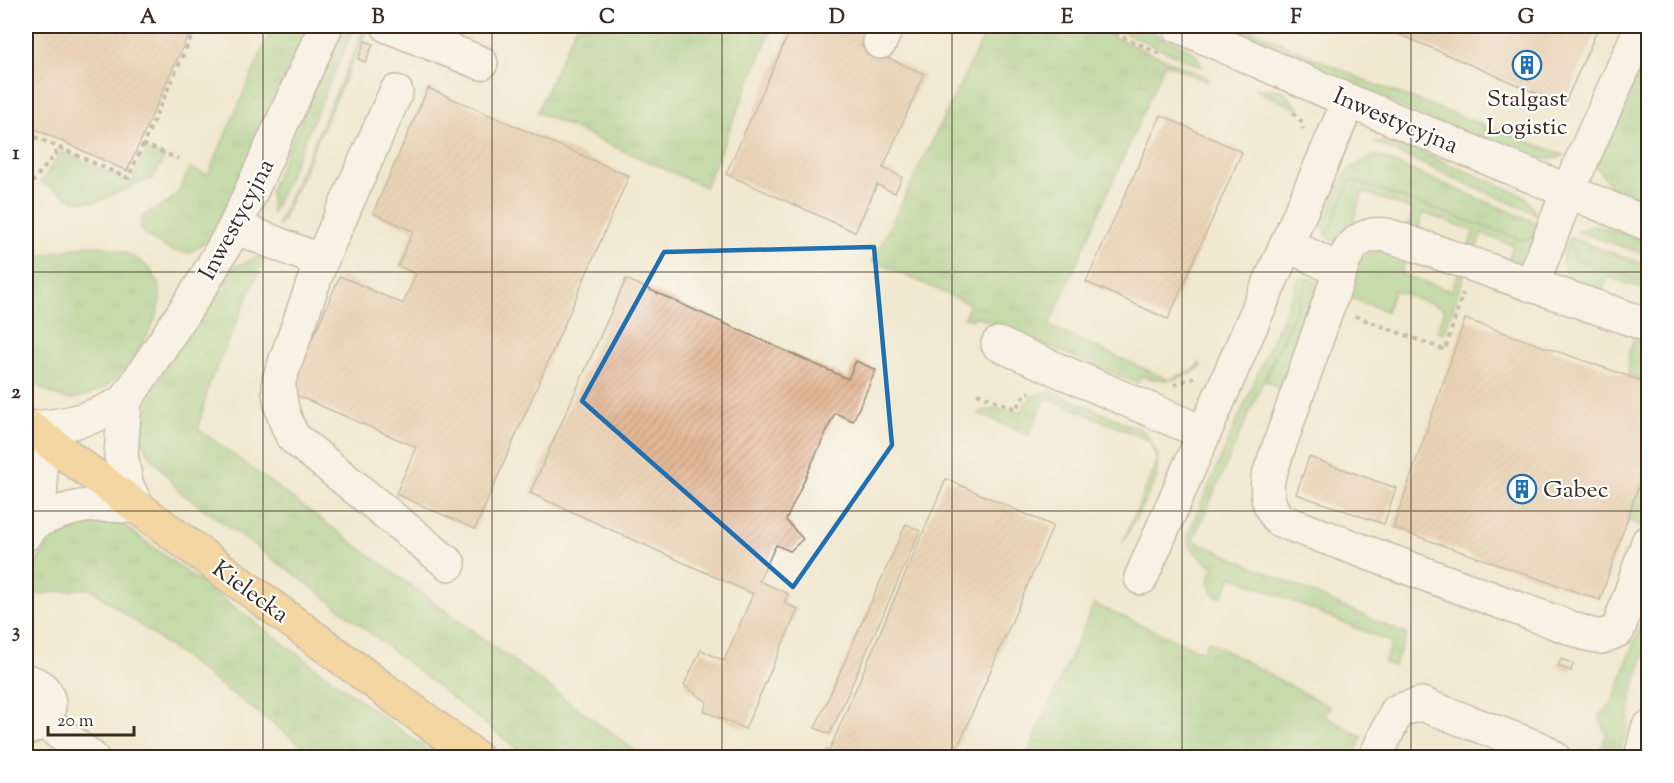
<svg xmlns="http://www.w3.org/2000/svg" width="1674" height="783" viewBox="0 0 1674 783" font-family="'Sorts Mill Goudy',serif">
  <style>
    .grass { fill: url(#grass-tufts); stroke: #667a4e; stroke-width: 1.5 }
    .garden { fill: #92ca7d; stroke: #667a4e; stroke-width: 1.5 }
    .building { fill: url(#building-hatch) }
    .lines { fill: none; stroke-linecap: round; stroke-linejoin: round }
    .minor-casing { stroke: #968976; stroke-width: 36 }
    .major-casing { stroke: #968976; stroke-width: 36 }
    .path { stroke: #968976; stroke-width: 4; stroke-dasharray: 4.5 4.5; stroke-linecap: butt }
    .minor { stroke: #fff; stroke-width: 33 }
    .major { stroke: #f6c06b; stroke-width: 33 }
    .marked { fill: none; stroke: #1f6fb2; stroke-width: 4.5; stroke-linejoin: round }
    .grid { fill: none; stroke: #3b2a1e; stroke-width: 1.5; stroke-opacity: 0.55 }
    .labels { text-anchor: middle; stroke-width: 4.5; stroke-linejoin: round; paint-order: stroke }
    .poi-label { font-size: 24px; fill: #3b2a1e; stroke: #fff }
    .street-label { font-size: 24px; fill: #3b2a1e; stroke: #fff }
    .neatline { fill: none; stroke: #3b2a1e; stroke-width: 2 }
    .grid-label { font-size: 20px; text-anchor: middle; font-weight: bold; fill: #3b2a1e }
  </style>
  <defs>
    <pattern id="grass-tufts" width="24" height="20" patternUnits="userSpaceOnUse" patternTransform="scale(1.5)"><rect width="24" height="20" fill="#92ca7d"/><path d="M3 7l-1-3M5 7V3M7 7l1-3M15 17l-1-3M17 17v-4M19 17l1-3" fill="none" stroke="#78a466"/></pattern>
    <pattern id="building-hatch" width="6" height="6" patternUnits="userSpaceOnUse" patternTransform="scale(1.5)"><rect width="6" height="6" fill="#e2b897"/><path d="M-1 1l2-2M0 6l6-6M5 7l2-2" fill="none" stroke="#c39e82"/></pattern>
  </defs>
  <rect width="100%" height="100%" fill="#fff"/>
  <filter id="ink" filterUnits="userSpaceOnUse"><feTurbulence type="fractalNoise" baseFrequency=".0167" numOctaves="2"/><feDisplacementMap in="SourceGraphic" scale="12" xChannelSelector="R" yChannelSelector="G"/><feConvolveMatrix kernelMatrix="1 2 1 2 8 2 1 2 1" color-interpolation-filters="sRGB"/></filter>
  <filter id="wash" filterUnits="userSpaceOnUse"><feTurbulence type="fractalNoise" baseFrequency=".008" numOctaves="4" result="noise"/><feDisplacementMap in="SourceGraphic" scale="24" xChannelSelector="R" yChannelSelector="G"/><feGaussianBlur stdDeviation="1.35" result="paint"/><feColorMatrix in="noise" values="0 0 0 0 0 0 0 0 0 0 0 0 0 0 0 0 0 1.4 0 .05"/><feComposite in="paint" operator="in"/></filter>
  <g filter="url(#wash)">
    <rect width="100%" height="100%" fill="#f0e8cf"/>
    <!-- grass -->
    <g class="grass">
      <path d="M273 26H308L238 183 207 241 189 253 170 250 146 236 141 228V218C149 211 157 209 166 203 179 196 184 180 190 168L208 175Z"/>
      <polygon points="576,26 773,26 705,187 537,112"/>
      <path d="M989 26H1080L1094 31 1096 29 1208 78V82L1165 63 1049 326 1169 380 1196 369 1199 363 1202 366C1181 381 1165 383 1141 376L1137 383 975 316 973 320 964 318 970 304 873 261Z"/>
      <polygon points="1109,26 1139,26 1187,48 1196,54 1202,67"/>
      <polygon points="1217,26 1242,26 1371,83 1564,155 1555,159 1520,159"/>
      <polygon points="365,27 368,27 279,226 278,224"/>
      <polygon points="353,30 272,214 270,190 337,39"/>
      <polygon points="1648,47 1648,209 1617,194 1596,167"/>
      <polygon points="1254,89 1283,90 1300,110"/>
      <polygon points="1395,141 1525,196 1536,214 1375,143"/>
      <polygon points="146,149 165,157 153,178 95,202 75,201 41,182 61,152 132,182"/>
      <polygon points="1375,155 1537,223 1535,237 1523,240 1351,180 1327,236 1323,224 1342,180 1349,169"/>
      <polygon points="1594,225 1648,241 1648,255 1577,232"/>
      <polygon points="1571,238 1648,266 1648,284 1575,259 1565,247"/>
      <path d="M88 245C114 246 152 258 159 287 166 315 131 366 110 383 101 391 84 397 72 399 57 400 39 386 26 379V256L32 258Z"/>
      <polygon points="258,257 265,258 209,384 198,429 644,757 527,757 316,590 179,491 147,451 142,440 143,417 164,370 229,269"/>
      <path d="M1303 277 1309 278 1193 540 1407 635 1394 666 1384 663 1392 643 1232 576 1223 595 1216 597C1207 590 1208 576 1214 567 1202 559 1188 551 1188 534L1299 279Z"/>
      <path d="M1054 392 1144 431 1158 454 1157 478 1122 544 1157 462 1150 441 1046 397 1029 435 978 413 992 408 1021 412C1028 397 1038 391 1054 392Z"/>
      <polygon points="110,519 126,527 437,757 318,757 90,588 31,595 26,602 26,576 50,542 42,535 53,526"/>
      <polygon points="1648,588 1648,641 1631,697 1628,726 1618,757 1598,758 1606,735 1599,715 1612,704 1647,606 1643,605"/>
      <polygon points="1094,604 1203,652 1208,641 1330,707 1325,716 1362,737 1353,757 1026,757"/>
    </g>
    <!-- garden -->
    <g class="garden">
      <path d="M1351 180 1523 240 1535 237C1528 254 1526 263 1507 264L1513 245 1482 234 1475 253 1467 251 1474 231 1424 213 1417 233 1407 230 1413 210 1363 192 1349 232 1333 241 1327 236Z"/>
      <polygon points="1565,247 1575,250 1575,259 1648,284 1648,291 1608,277 1600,297 1570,283 1562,263"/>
      <polygon points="1374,249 1407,254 1401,274 1451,291 1459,271 1465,273 1444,334 1437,331 1445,309 1394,290 1386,311 1343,295 1355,264"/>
      <polygon points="1309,278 1317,283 1318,288 1286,392 1265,381"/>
      <polygon points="1635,334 1648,338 1648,383 1628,375 1629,353"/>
      <polygon points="1648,458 1648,507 1642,526 1627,520"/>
    </g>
    <g id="blocks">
      <!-- building -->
      <g class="building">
        <polygon points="26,26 192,26 127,171 26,125"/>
        <polygon points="792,26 870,26 861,46 924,74 883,168 902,177 895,193 877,185 855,232 726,174"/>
        <polygon points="1380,26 1599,26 1564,105"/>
        <polygon points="365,41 373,44 365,62 358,59"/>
        <polygon points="428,88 629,176 475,529 396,494 416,447 289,392 340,276 403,304 416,274 398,266 413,231 373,213"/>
        <polygon points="1161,115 1242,152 1168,319 1086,282"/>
        <polygon points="626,279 848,379 856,361 876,370 853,421 835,413 786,520 803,539 790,551 776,545 759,581 788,594 784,603 798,609 745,729 704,711 707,702 684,685 701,650 724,661 753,594 530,493"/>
        <polygon points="1465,319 1648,383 1648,458 1600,600 1393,528"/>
        <polygon points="1309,457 1396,488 1384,524 1296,494"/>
        <polygon points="946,479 1053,526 953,758 822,758 826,749 829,751"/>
        <polygon points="906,524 920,531 830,734 815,728"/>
        <polygon points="1561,659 1573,664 1571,671 1558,666"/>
      </g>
    </g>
  </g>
  <g filter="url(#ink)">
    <use href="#blocks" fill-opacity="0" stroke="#968976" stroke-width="1.5"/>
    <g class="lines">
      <!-- minor casing -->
      <g class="minor-casing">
        <g id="minor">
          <polyline points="388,26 481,63"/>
          <polyline points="1179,26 1349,101 1648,224"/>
          <polyline points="880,42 887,26"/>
          <path d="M396 92 321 261 279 380C278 401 283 418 293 437L449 564"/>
          <polyline points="235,227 321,261"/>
          <polyline points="1287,244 1340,271"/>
          <polyline points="1532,285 1568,191 1642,26"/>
          <path d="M1648 325 1387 235C1365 232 1353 241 1344 260L1268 478C1266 495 1268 506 1279 520L1587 634 1602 637 1618 630 1648 542"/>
          <polyline points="998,344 1204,433"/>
          <polyline points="137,507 126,483 121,455 125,401 203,283 235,227 326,26"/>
          <path d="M35 522C72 505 96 502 137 507"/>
          <path d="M26 534C48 504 42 461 30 428 65 426 95 419 125 401"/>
          <polyline points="1141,578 1349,101"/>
          <path d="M26 681C47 684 55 703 44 721L26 729"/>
          <polyline points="44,721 92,758"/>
          <polyline points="1375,758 1397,711 1421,704 1541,749 1554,758"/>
          <polyline points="1641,758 1648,728"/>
        </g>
      </g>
      <!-- major casing -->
      <g class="major-casing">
        <polyline id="major" points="26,425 477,758"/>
      </g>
      <!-- path -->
      <g class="path">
        <polyline points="1098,26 1163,55"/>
        <polyline points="1293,113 1301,121 1303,129"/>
        <polyline points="26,133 128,178 196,26"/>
        <polyline points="143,144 179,159"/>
        <polyline points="32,183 60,148"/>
        <polyline points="1355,316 1445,350 1463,293"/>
        <polyline points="1174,385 1194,377"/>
        <polyline points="977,393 1016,409 1021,399 1030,392"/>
      </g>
      <!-- minor -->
      <use href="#minor" class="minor"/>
      <!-- major -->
      <use href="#major" class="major"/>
    </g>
  </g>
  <!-- marked area -->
  <path d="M0 0H1674V783H0ZM874 247 892 445 793 587 582 401 664 252Z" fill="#f0e8cf" fill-opacity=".55" fill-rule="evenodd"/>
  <path class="marked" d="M874 247 892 445 793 587 582 401 664 252Z"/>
  <!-- grid -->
  <path class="grid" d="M263 26V758M492 26V758M722 26V758M952 26V758M1182 26V758M1411 26V758M26 272H1648M26 511H1648"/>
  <!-- icons -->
  <defs>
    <g id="building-ring" transform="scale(1.5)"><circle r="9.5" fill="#fff" stroke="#1f6fb2" stroke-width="1.5"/><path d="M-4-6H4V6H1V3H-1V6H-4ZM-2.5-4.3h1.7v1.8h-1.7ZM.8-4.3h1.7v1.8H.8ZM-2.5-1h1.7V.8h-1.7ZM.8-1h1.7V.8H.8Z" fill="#1f6fb2"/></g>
  </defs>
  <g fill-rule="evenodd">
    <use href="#building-ring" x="1527" y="65"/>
    <use href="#building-ring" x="1522" y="489"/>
  </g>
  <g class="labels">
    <!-- poi labels -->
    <g class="poi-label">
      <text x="1527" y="106">Stalgast<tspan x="1527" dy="28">Logistic</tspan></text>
      <text x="1543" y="497" text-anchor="start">Gabec</text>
    </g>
    <!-- street labels -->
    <g class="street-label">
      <text transform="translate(1396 120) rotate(23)" y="8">Inwestycyjna</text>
      <text transform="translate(236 219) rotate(-62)" y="8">Inwestycyjna</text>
      <text transform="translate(251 591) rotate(36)" y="8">Kielecka</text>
    </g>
  </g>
  <!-- margin -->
  <rect width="1674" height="783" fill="none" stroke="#fff" stroke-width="66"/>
  <!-- scale -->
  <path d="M48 726v9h86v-9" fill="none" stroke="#3b2a1e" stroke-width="3"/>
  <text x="57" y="726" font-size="18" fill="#3b2a1e" stroke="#ffffff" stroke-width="4.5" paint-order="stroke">20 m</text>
  <rect x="33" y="33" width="1608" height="717" class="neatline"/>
  <g class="grid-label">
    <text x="148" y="23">A</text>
    <text x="378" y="23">B</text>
    <text x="607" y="23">C</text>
    <text x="837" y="23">D</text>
    <text x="1067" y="23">E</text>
    <text x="1296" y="23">F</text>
    <text x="1526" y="23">G</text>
    <text x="16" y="159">1</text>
    <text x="16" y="398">2</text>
    <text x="16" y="637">3</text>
  </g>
</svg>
